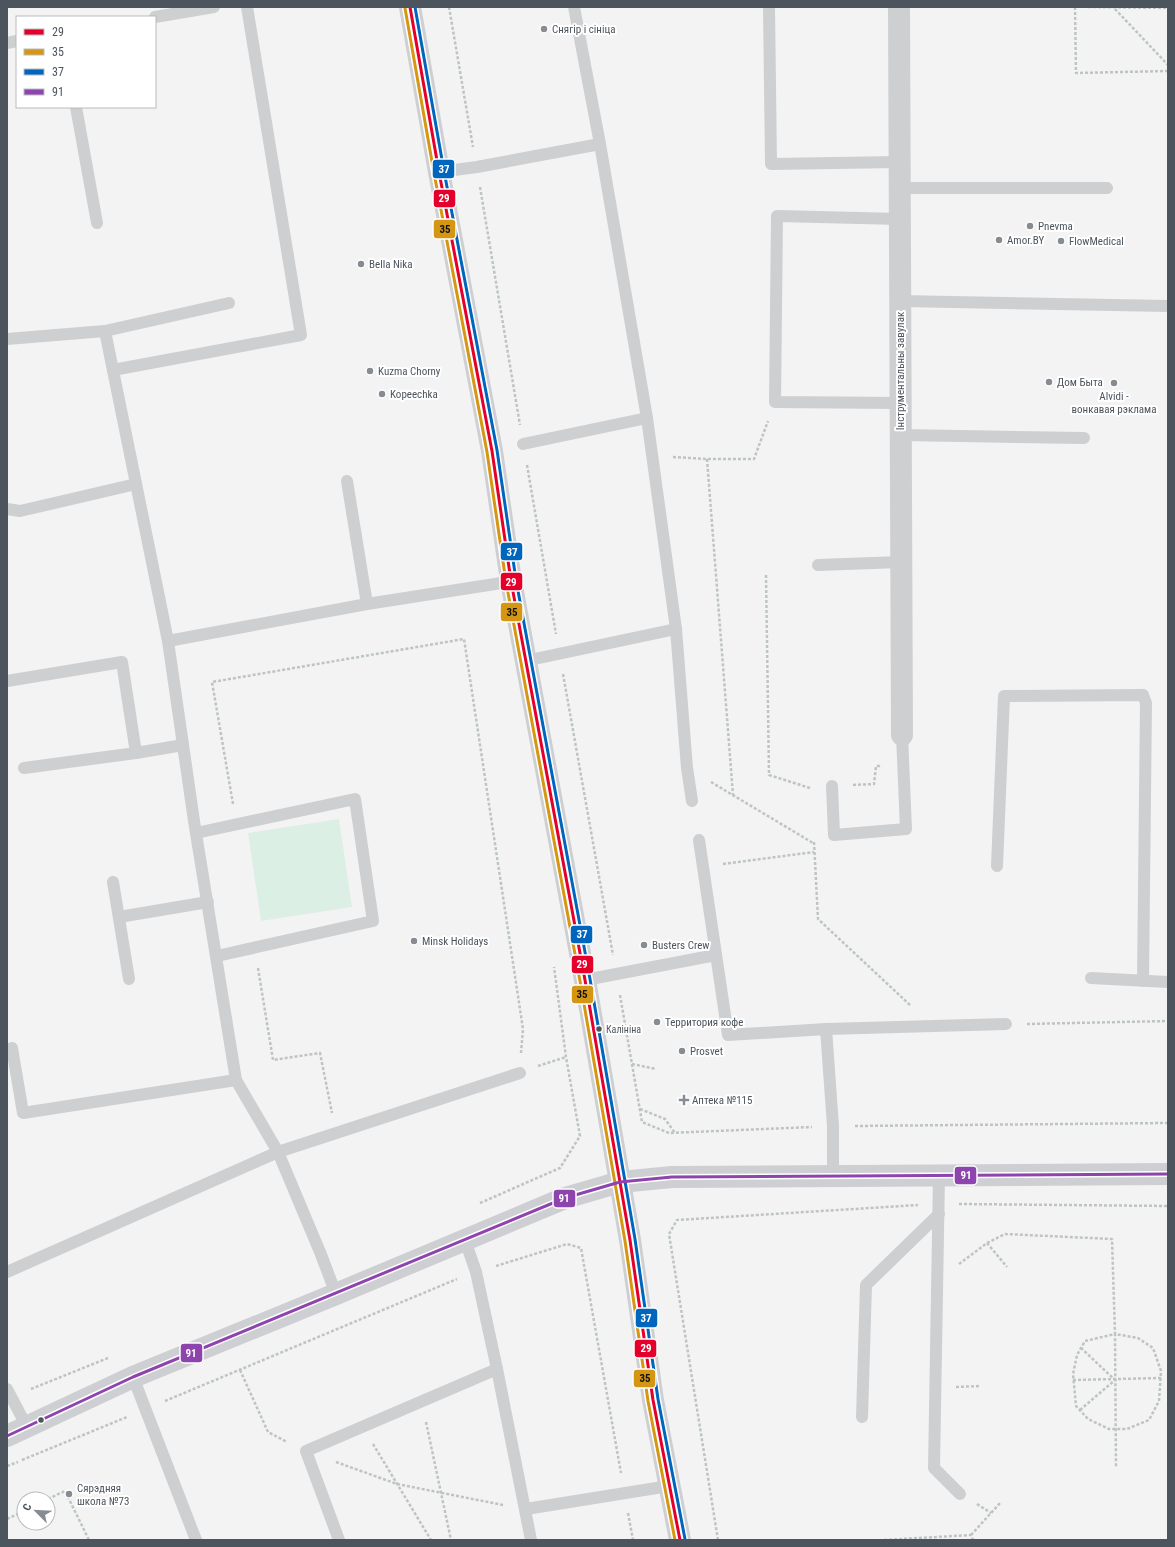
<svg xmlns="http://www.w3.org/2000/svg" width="1175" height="1547" viewBox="0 0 1175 1547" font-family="'Roboto Condensed',sans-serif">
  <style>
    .green { fill: #dcefe4 }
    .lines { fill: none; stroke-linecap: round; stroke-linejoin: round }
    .path { stroke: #bdc5c3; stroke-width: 2.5; stroke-dasharray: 3 2; stroke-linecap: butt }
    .service { stroke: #cdcfd1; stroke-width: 12 }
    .minor { stroke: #cdcfd1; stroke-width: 22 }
    .secondary { stroke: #cecfd2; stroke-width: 22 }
    .bus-1-casing { stroke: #fff; stroke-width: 6 }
    .bus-2-casing { stroke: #fff; stroke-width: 6 }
    .bus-3-casing { stroke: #fff; stroke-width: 6 }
    .bus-4-casing { stroke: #fff; stroke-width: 6 }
    .bus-1 { stroke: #e4002b; stroke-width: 3 }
    .bus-2 { stroke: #d59613; stroke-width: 3 }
    .bus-3 { stroke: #0065bd; stroke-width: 3 }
    .bus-4 { stroke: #8e44ad; stroke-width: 3 }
    .poi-dot { fill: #878c92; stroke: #fff; stroke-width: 1.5 }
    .bus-dot { fill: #4c555e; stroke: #fff; stroke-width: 1.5 }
    .labels { text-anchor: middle; stroke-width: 4; stroke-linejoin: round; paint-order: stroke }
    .bus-label { font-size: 10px; fill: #4c555e; stroke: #fff; text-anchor: start }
    .poi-label { font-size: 11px; fill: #4c555e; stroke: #fff; text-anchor: start }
    .street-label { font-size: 11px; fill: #4c555e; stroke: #fff }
    .line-badge { stroke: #fff; stroke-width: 1.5 }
    .badge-label { font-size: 11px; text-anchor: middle; font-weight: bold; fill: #fff }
    .pale-badge-label { font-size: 11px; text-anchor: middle; font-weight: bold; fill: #111 }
  </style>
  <rect width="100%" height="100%" fill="#f4f3f3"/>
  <!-- green -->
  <polygon class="green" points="339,819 352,907 261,921 248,833"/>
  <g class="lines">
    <!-- path -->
    <g class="path">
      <polyline points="449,7 473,147"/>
      <polyline points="1075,7 1076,73 1168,71"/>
      <polyline points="1088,7 1168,8"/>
      <polyline points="1115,9 1168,65"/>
      <polyline points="480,187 520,425"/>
      <polyline points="673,457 707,459 754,459 768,421"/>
      <polyline points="707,459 733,795"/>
      <polyline points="527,465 556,634"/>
      <polyline points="766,575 769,775 810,788"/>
      <polyline points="563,674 613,955"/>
      <polyline points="711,782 813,843"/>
      <polyline points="853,785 874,784 876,766 882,766"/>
      <polyline points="233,804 212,682 464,639 523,1029 521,1053"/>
      <polyline points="814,842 818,919 910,1005"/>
      <polyline points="723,864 814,852"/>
      <polyline points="258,968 273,1060 320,1053 332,1113"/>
      <polyline points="620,995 642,1122 669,1133 812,1127"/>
      <polyline points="1027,1024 1168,1021"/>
      <polyline points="632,1064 656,1069"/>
      <polyline points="538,1066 566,1057"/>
      <polyline points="640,1109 665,1119 675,1133"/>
      <polyline points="855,1126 1168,1123"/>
      <polyline points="480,1203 560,1168 580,1136 566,1057 554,967"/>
      <polyline points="959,1204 1168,1206"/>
      <polyline points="987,1243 1005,1234 1112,1239 1115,1334 1085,1341 1077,1355 1073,1374 1076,1406 1088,1419 1109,1429 1127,1429 1149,1420 1159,1401 1161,1371 1153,1348 1138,1338 1115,1334 1116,1468"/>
      <polyline points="959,1264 987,1243 1007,1267"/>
      <polyline points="496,1266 567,1244 581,1248 621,1473"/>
      <polyline points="240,1370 268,1432 287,1442"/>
      <polyline points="1073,1380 1161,1378"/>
      <polyline points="956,1387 980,1386"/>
      <polyline points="31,1389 108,1358"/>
      <polyline points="165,1401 457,1279"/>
      <polyline points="1080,1410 1115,1380 1081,1348"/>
      <polyline points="426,1422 451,1540"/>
      <polyline points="373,1444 431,1540"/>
      <polyline points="22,1460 127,1417"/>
      <polyline points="336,1462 397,1484 503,1505"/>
      <polyline points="7,1466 18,1462"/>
      <polyline points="48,1499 65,1491 89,1540"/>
      <polyline points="977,1504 991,1513"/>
      <polyline points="628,1513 633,1540"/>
      <polyline points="7,1519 24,1511"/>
      <polyline points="971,1535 1001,1502"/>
      <polyline points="718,1540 669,1234 677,1220 918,1205"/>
      <polyline points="884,1540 971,1535 973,1540"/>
    </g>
    <!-- service -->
    <g class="service">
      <polyline points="769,7 771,164 899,162"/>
      <polyline points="155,17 214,7"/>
      <polyline points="7,43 17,41"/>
      <polyline points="76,107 97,223"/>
      <polyline points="439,172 477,167 600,144"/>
      <polyline points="901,188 1107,188"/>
      <polyline points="900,219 777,216 775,402 900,403"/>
      <polyline points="900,301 1168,306"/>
      <polyline points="105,331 168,641 194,821 236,1080 278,1152 320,1252 336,1294"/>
      <polyline points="7,339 105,331 229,303"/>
      <polyline points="113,370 301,335 247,7"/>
      <polyline points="647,418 676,629 687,768 692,801"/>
      <polyline points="901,435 1084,438"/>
      <polyline points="523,444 647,418 600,144 574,7"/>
      <polyline points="347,481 367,604"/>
      <polyline points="7,509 20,511 136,484"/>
      <polyline points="818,565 901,562"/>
      <polyline points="168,641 367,604 495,584 511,581"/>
      <polyline points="525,661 676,629"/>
      <polyline points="7,681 122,662 136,753 24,768"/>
      <polyline points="136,753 183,745"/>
      <polyline points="832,786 834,835 906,829 902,735"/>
      <polyline points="196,833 355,799 373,921 217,956"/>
      <polyline points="699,840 728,1035 826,1029 833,1126 833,1175"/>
      <polyline points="997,866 1004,696 1143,695 1146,703 1143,981"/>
      <polyline points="113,882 129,979"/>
      <polyline points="119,917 208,902"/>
      <polyline points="1091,978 1168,982"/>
      <polyline points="585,980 716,955"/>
      <polyline points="826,1029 1006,1024"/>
      <polyline points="12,1048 23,1113 236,1080"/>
      <polyline points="939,1175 934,1468 960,1494"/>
      <polyline points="465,1240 476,1272 497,1369 531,1540"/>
      <polyline points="7,1272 278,1152 520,1073"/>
      <polyline points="133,1377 196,1540"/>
      <polyline points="7,1389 27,1427"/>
      <polyline points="862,1417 866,1285 939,1214"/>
      <polyline points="526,1509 669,1486"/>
      <polyline points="339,1540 306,1451 497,1369"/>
    </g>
    <!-- minor -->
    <polyline class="minor" points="899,7 902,735"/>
    <!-- secondary -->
    <g class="secondary">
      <polyline points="410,7 439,172 492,451 511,581 585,980 630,1240 653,1400 680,1540"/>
      <polyline points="7,1436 133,1377 336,1294 565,1198 620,1182 672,1177 1168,1174"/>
    </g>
    <!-- bus-1 casing -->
    <g class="bus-1-casing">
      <polyline id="bus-1" points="410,7 439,172 492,451 511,581 585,980 630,1240 653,1400 680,1540"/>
    </g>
    <!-- bus-2 casing -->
    <g class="bus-2-casing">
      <polyline id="bus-2" points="405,8 434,173 487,452 506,582 580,981 625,1241 648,1401 675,1540"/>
    </g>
    <!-- bus-3 casing -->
    <g class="bus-3-casing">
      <polyline id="bus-3" points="415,7 444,171 497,450 516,580 590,979 635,1239 658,1399 685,1539"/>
    </g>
    <!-- bus-4 casing -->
    <g class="bus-4-casing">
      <polyline id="bus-4" points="7,1436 133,1377 565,1198 620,1182 672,1177 1168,1174"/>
    </g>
    <!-- bus-1 -->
    <use href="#bus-1" class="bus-1"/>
    <!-- bus-2 -->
    <use href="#bus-2" class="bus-2"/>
    <!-- bus-3 -->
    <use href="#bus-3" class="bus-3"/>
    <!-- bus-4 -->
    <use href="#bus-4" class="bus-4"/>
  </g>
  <!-- markers -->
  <g class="poi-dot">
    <circle cx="544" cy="29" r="4"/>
    <circle cx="1030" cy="226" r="4"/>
    <circle cx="999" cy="240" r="4"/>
    <circle cx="1061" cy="241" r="4"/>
    <circle cx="361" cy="264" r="4"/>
    <circle cx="370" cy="371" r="4"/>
    <circle cx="1049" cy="382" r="4"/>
    <circle cx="1114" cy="383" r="4"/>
    <circle cx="382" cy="394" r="4"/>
    <circle cx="414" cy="941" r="4"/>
    <circle cx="644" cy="945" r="4"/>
    <circle cx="657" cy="1022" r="4"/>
    <circle cx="682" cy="1051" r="4"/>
    <path d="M682 1094h4v4h4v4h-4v4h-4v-4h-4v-4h4z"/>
    <circle cx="69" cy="1494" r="4"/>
  </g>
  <g class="bus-dot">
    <circle cx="599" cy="1029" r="3.5"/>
    <circle cx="41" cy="1420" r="3.5"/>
  </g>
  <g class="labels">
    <!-- bus labels -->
    <g class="bus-label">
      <text x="606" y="1033">Калініна</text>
    </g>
    <!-- poi labels -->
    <g class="poi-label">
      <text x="552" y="33">Снягір і сініца</text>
      <text x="1038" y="230">Pnevma</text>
      <text x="1007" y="244">Amor.BY</text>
      <text x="1069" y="245">FlowMedical</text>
      <text x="369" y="268">Bella Nika</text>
      <text x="378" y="375">Kuzma Chorny</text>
      <text x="1057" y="386">Дом Быта</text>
      <text x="390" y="398">Kopeechka</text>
      <text x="1114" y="400" text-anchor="middle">Alvidi -<tspan x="1114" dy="13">вонкавая рэклама</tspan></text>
      <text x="422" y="945">Minsk Holidays</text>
      <text x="652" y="949">Busters Crew</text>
      <text x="665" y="1026">Территория кофе</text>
      <text x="690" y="1055">Prosvet</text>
      <text x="692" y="1104">Аптека №115</text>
      <text x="77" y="1492">Сярэдняя<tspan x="77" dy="13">школа №73</tspan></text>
    </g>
    <!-- street labels -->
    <g class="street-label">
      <text transform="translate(900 371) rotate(-90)" y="4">Інструментальны завулак</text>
    </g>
  </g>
  <g class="line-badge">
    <rect x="432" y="159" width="23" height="20" rx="4" fill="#0065bd"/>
    <rect x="433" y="189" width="23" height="19" rx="4" fill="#e4002b"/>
    <rect x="433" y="219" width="23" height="20" rx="4" fill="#d59613"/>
    <rect x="500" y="542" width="23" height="19" rx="4" fill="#0065bd"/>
    <rect x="500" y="572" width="23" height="19" rx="4" fill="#e4002b"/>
    <rect x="500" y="602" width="23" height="20" rx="4" fill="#d59613"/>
    <rect x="570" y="925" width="23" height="19" rx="4" fill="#0065bd"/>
    <rect x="571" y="955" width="23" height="19" rx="4" fill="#e4002b"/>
    <rect x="571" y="985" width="23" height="19" rx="4" fill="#d59613"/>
    <rect x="954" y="1166" width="23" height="19" rx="4" fill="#8e44ad"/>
    <rect x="553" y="1189" width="23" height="19" rx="4" fill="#8e44ad"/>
    <rect x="635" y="1308" width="23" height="20" rx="4" fill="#0065bd"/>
    <rect x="634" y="1339" width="23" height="19" rx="4" fill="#e4002b"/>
    <rect x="180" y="1343" width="23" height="20" rx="4" fill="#8e44ad"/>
    <rect x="633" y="1369" width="23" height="19" rx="4" fill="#d59613"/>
  </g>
  <g class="badge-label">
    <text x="444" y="173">37</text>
    <text x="444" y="202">29</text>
    <text x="512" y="556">37</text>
    <text x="511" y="586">29</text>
    <text x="582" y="938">37</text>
    <text x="582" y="968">29</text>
    <text x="966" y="1179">91</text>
    <text x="564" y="1202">91</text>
    <text x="646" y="1322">37</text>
    <text x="646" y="1352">29</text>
    <text x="191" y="1357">91</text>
  </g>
  <g class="pale-badge-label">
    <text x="445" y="233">35</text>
    <text x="512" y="616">35</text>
    <text x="582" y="998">35</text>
    <text x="645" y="1382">35</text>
  </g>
  <!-- border -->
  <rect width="1175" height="1547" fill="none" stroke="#4c555e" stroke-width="16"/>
  <!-- legend -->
  <rect x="16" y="16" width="140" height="92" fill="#ffffff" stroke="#b7bbbf"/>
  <rect x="24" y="29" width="20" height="6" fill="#e4002b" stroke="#b7bbbf"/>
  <text x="52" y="36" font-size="12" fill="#4c555e">29</text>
  <rect x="24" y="49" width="20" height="6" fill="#d59613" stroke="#b7bbbf"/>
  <text x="52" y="56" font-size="12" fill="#4c555e">35</text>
  <rect x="24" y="69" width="20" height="6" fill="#0065bd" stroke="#b7bbbf"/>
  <text x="52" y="76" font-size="12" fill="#4c555e">37</text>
  <rect x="24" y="89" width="20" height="6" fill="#8e44ad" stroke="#b7bbbf"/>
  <text x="52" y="96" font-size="12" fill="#4c555e">91</text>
  <!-- north arrow -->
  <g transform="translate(36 1511) rotate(294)"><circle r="19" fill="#ffffff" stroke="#b7bbbf"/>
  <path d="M0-3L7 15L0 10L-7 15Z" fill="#878c92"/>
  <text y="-6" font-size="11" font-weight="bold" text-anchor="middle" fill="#4c555e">С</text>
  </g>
</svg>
